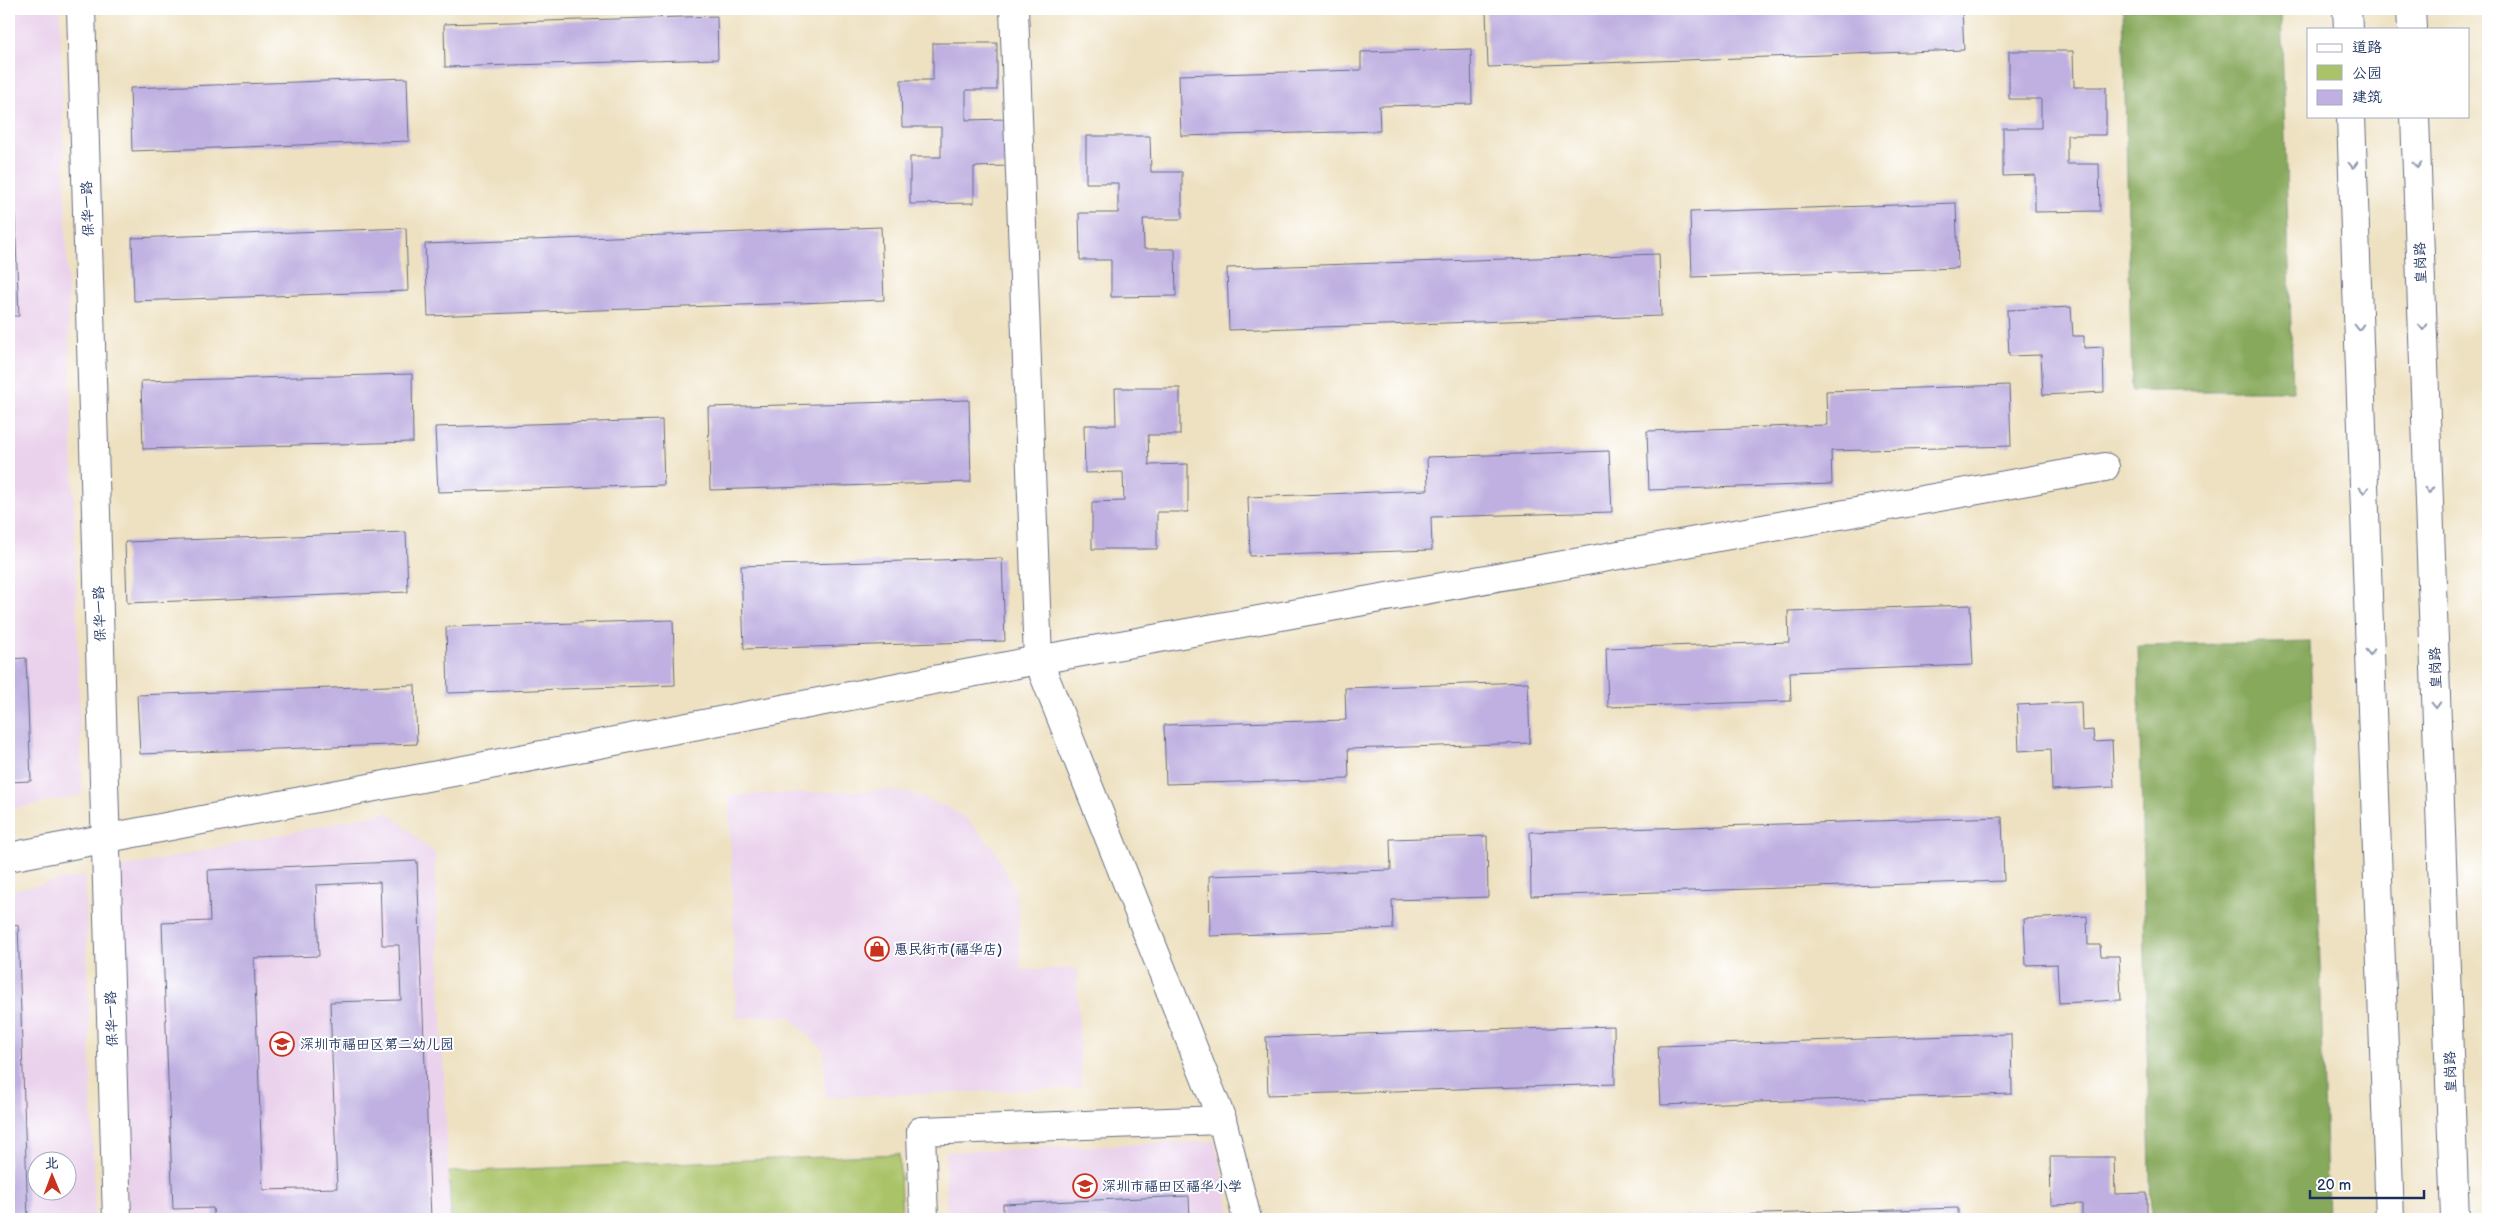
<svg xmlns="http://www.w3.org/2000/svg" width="2497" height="1228" viewBox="0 0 2497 1228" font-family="'Balsamiq Sans','LXGW WenKai TC',sans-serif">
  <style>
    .built { fill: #ead1ec; fill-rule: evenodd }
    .green { fill: #aac368; stroke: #627963 }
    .forest { fill: #87a95c; stroke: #516c5d }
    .building { fill: #bfb0e1; fill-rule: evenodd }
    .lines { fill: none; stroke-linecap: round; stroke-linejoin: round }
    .minor-casing { stroke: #656d81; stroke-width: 30 }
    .highway-casing { stroke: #656d81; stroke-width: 30 }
    .minor { stroke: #fff; stroke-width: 28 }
    .highway { stroke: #fff; stroke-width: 28 }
    .oneway { stroke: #8d97ae }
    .labels { text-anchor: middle; stroke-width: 4; stroke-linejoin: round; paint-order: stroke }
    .street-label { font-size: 14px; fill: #1b2f5e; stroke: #fff }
    .poi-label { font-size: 14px; fill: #1b2f5e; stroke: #fff; text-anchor: start }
  </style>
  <rect width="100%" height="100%" fill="#fff"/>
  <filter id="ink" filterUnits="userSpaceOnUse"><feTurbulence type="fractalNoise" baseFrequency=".02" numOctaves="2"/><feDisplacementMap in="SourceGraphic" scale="10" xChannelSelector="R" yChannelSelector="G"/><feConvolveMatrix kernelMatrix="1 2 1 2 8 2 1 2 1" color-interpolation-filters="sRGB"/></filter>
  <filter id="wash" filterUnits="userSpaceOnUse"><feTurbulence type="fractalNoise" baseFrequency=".0096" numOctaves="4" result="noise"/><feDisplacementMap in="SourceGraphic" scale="20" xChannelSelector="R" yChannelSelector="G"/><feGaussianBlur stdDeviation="1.12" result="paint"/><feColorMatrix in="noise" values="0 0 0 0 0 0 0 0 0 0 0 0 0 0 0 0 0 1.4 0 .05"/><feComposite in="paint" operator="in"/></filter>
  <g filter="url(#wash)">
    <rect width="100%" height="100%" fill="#eee1c1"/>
    <!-- built -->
    <g class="built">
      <polygon points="9,9 60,9 82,795 9,810"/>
      <polygon points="888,790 909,793 949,808 967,819 995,850 1014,888 1019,909 1021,970 1077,968 1081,1088 825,1097 824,1051 789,1016 736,1018 729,795"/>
      <polygon points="388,812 435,854 450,1219 128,1219 115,869"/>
      <path d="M85 875 95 1219H9V891ZM38 1160H68V1190H38Z"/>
      <polygon points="1215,1141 1232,1219 947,1219 945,1152"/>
    </g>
    <!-- green -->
    <polygon class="green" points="899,1154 902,1219 451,1219 449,1172"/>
    <!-- forest -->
    <g class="forest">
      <polygon points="2123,9 2281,9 2293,391 2132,391"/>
      <polygon points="2310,642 2328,1219 2151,1219 2138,646"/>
    </g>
    <g id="blocks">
      <!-- building -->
      <g class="building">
        <polygon points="1544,9 1962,9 1964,50 1488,67 1486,11"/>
        <polygon points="717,16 718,59 445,67 444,24"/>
        <polygon points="933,43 997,43 997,90 966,90 966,120 1005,119 1006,166 974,167 974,203 910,204 910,157 941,157 941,127 902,127 901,80 933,80"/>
        <polygon points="1471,49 1472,104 1379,106 1380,131 1181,136 1179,75 1361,70 1361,52"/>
        <polygon points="2009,51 2073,51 2074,87 2106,87 2106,135 2067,135 2067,164 2099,164 2100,211 2035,212 2035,175 2003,176 2003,128 2041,128 2041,99 2009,99"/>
        <polygon points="407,78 409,141 132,151 130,88"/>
        <polygon points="1086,136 1150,136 1151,172 1182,172 1182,219 1143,219 1144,249 1175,249 1176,296 1111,297 1111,260 1080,260 1079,213 1118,213 1118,183 1086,183"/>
        <polygon points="12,143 19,316 9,316 9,144"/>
        <polygon points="1956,203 1958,268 1692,277 1690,212"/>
        <polygon points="881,227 884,300 428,316 425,244"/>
        <polygon points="406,228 408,291 134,301 132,238"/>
        <polygon points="1659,254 1661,316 1229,330 1227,268"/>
        <polygon points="2071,307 2073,336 2084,336 2084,348 2103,347 2104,392 2043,395 2041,355 2009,356 2007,310"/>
        <polygon points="412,374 413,442 143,449 141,381"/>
        <polygon points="2009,385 2011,446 1831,451 1832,484 1649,490 1647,431 1827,425 1826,391"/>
        <polygon points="1115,388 1180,388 1180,435 1148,435 1149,465 1188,464 1188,512 1157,512 1157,549 1092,549 1092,502 1124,501 1123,472 1085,473 1084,425 1116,425"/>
        <polygon points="969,400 971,482 710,490 708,407"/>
        <polygon points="662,420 664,485 438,492 435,427"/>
        <polygon points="1609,451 1612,512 1431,517 1432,550 1250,556 1248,497 1428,490 1427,457"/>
        <polygon points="406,532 408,592 127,603 125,542"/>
        <polygon points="1002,558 1005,641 744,649 741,566"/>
        <polygon points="1970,605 1973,665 1790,672 1791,701 1608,707 1606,648 1789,642 1788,611"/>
        <polygon points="673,620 675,685 448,693 446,627"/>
        <polygon points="26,658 31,781 9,782 9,659"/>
        <polygon points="1528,682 1530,743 1348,749 1349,779 1166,784 1164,725 1346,720 1345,688"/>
        <polygon points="415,685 417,744 140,754 137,695"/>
        <polygon points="2081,702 2082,731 2093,730 2094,742 2112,741 2114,787 2052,790 2051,749 2019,751 2017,705"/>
        <polygon points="2002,817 2004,881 1531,896 1530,832"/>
        <polygon points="1487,836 1488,897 1392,900 1393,929 1210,936 1209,876 1391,870 1390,839"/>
        <path d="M417 861 431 1219H214L213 1208 173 1209 162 923 210 921 208 870ZM380 882 382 945H399L401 1000 330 1002 337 1188 263 1190 254 958 319 956 316 885Z"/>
        <polygon points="2087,916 2088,945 2100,945 2101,956 2119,956 2121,1000 2059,1003 2057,964 2026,965 2024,919"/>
        <polygon points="18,925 28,1219 9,1219 9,927"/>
        <polygon points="1614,1026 1615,1084 1268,1095 1266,1037"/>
        <polygon points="2011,1034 2012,1094 1661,1105 1658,1046"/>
        <polygon points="2050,1157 2114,1157 2115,1194 2147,1193 2147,1219 2082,1219 2082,1204 2051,1205"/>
        <polygon points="1189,1196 1190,1219 1003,1219 1003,1204"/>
        <polygon points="1958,1208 1958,1219 1667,1219 1667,1217"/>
      </g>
    </g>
  </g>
  <g filter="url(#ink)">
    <use href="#blocks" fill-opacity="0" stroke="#656d81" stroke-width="1"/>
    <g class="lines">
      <!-- minor casing -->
      <g class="minor-casing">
        <g id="minor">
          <polyline points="81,9 117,1219"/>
          <polyline points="1014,9 1038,660 1222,1120 1247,1219"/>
          <polyline points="2347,9 2348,29"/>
          <polyline points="2351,116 2390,1219"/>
          <polyline points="9,857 1038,660 2105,467"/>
          <polyline points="924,1219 921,1131 1222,1120"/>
        </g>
      </g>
      <!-- highway casing -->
      <g class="highway-casing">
        <g id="highway">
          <polyline points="2411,9 2412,29"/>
          <polyline points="2415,116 2455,1219"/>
        </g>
      </g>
      <!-- minor -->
      <use href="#minor" class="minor"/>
      <!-- highway -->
      <use href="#highway" class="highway"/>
    </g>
    <!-- one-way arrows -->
    <defs><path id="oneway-chevron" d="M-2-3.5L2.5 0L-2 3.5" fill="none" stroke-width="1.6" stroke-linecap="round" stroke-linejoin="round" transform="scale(1.25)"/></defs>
    <g class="oneway">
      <use href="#oneway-chevron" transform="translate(2353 165) rotate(88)"/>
      <use href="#oneway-chevron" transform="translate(2417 165) rotate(88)"/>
      <use href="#oneway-chevron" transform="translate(2359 327) rotate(88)"/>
      <use href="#oneway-chevron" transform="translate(2423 327) rotate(88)"/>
      <use href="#oneway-chevron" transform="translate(2364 490) rotate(88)"/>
      <use href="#oneway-chevron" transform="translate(2429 490) rotate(88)"/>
      <use href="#oneway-chevron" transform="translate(2370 652) rotate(88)"/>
      <use href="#oneway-chevron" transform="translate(2436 705) rotate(88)"/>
    </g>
  </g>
  <!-- icons -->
  <defs>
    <g id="shop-ring" transform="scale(1.25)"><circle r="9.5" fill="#fff" stroke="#c8321e" stroke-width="1.5"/><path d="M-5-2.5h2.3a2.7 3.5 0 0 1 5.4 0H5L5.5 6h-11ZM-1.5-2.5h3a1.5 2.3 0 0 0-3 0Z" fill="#c8321e"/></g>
    <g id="school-ring" transform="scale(1.25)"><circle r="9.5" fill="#fff" stroke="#c8321e" stroke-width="1.5"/><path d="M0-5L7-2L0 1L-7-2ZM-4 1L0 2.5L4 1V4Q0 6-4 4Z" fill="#c8321e"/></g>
  </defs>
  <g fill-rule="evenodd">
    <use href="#shop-ring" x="877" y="949"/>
    <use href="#school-ring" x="282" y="1044"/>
    <use href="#school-ring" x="1085" y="1186"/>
  </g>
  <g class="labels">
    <!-- street labels -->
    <g class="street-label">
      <text transform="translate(87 209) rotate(-92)" y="5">保华一路</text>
      <text transform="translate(2420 263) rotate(-92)" y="5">皇岗路</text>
      <text transform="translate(99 614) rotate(-92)" y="5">保华一路</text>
      <text transform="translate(2435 668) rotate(-92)" y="5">皇岗路</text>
      <text transform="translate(111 1019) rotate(-92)" y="5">保华一路</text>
      <text transform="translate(2450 1072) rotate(-92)" y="5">皇岗路</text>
    </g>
    <!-- poi labels -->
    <g class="poi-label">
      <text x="894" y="954">惠民街市(福华店)</text>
      <text x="300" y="1049">深圳市福田区第二幼儿园</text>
      <text x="1102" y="1191">深圳市福田区福华小学</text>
    </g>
  </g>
  <!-- margin -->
  <rect width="2497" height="1228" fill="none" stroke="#fff" stroke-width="30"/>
  <!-- legend -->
  <rect x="2307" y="28" width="162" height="90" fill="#ffffff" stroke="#a4acbf"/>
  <rect x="2317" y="44" width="25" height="8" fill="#ffffff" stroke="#a4acbf"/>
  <text x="2352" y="52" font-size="15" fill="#1b2f5e">道路</text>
  <rect x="2317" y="65" width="25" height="15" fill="#aac368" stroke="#a4acbf"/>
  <text x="2352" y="78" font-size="15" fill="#1b2f5e">公园</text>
  <rect x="2317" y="90" width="25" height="15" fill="#bfb0e1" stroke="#a4acbf"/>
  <text x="2352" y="102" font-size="15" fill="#1b2f5e">建筑</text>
  <!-- north arrow -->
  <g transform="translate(52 1176) rotate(359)"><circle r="24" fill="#ffffff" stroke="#a4acbf"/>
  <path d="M0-4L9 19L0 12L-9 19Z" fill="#c8321e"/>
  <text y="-8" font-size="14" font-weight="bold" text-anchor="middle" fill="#1b2f5e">北</text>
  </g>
  <!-- scale -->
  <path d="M2310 1190v8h114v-8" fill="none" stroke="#1b2f5e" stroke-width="2.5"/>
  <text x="2317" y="1190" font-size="15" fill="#1b2f5e" stroke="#ffffff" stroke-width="4" paint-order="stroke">20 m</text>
</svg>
